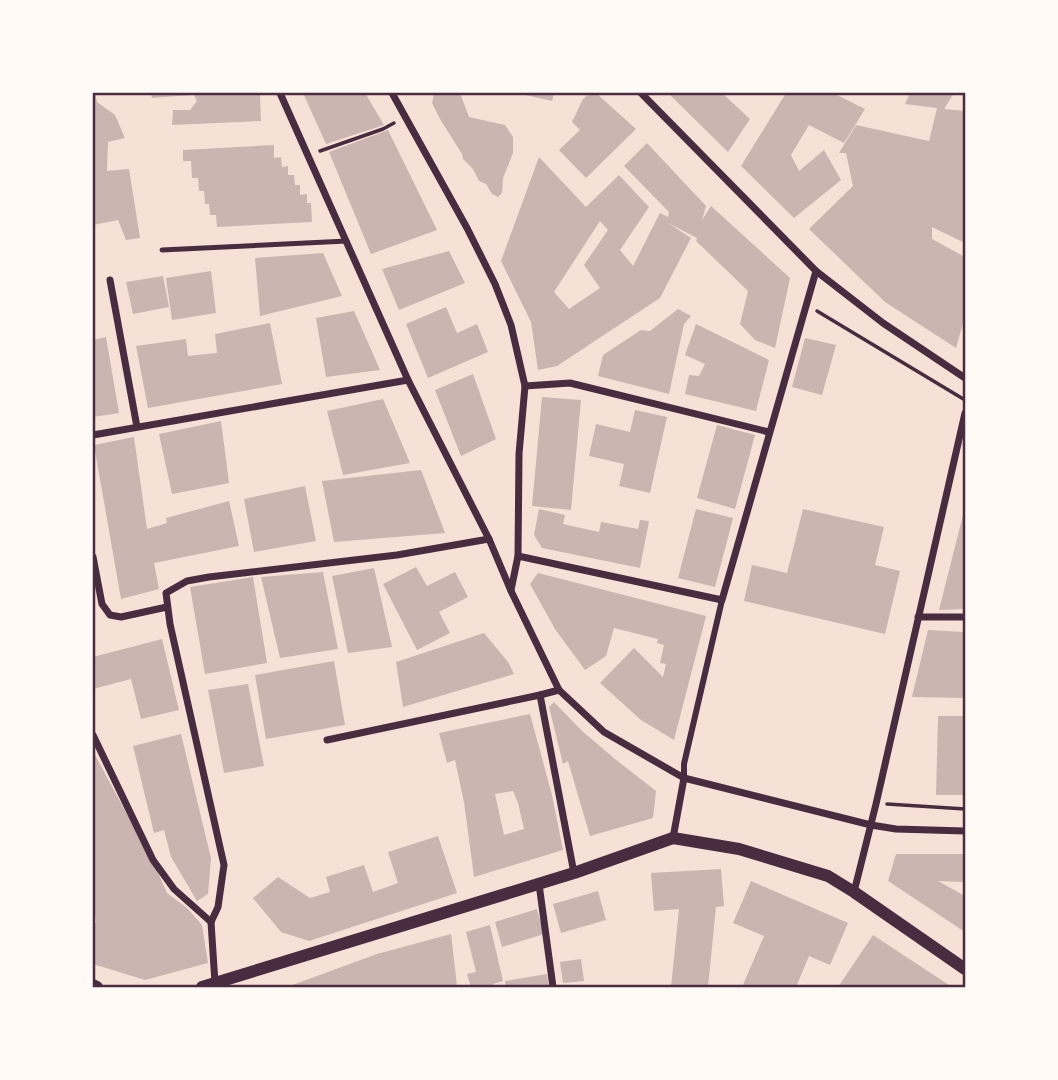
<svg xmlns="http://www.w3.org/2000/svg" width="1058" height="1080" viewBox="0 0 1058 1080" font-family="'Sofia Sans Condensed',sans-serif">
  <style>
    .building { fill: #ccb4b1; fill-rule: evenodd }
    .lines { fill: none; stroke-linecap: round; stroke-linejoin: round }
    .path { stroke: #4a2c40; stroke-width: 3.5 }
    .service { stroke: #4a2c40; stroke-width: 5 }
    .pedestrian { stroke: #4a2c40; stroke-width: 6 }
    .minor { stroke: #4a2c40; stroke-width: 7 }
    .tertiary { stroke: #4a2c40; stroke-width: 12 }
    .neatline { fill: none; stroke: #4a2c40; stroke-width: 2.5 }
  </style>
  <rect width="100%" height="100%" fill="#f7e1d7"/>
  <!-- building -->
  <g class="building">
    <polygon points="93,93 95,93 97,102 115,115 125,138 108,142 107,171 129,169 140,238 126,240 118,220 93,225"/>
    <polygon points="151,93 191,93 191,95 152,98"/>
    <polygon points="193,93 247,93 260,94 261,121 172,125 173,110 190,110 197,101"/>
    <polygon points="303,93 365,93 384,125 326,144"/>
    <polygon points="434,93 460,93 469,117 505,125 513,137 513,153 503,178 502,193 498,197 492,194 486,184 479,181 473,169 463,159 462,154 440,119 432,103"/>
    <polygon points="517,93 554,93 552,101"/>
    <polygon points="590,93 596,93 636,129 586,178 559,150 580,130 572,122 583,99"/>
    <polygon points="668,93 722,93 750,119 728,152"/>
    <polygon points="786,93 833,93 865,109 844,143 809,125 791,155 799,171 824,150 841,180 794,218 741,166"/>
    <polygon points="910,93 954,93 944,109 965,111 965,243 932,227 932,239 965,257 965,317 956,348 885,302 809,229 853,186 846,153 839,153 856,125 929,141 937,108 905,104"/>
    <polygon points="388,130 437,230 371,254 329,152"/>
    <path d="M647 143 706 206 702 220 711 206 790 278 775 348 755 340 740 324 748 291 696 241 697 238 668 223 691 238 660 298 557 366 538 370 531 322 501 261 539 157 586 207 619 175 649 207 620 250 633 266 660 213 668 217 669 212 624 166ZM600 221 608 230 584 265 600 288 569 309 554 292Z"/>
    <polygon points="274,145 274,158 281,157 282,167 288,166 288,175 294,175 295,185 300,185 300,195 307,194 307,203 311,203 312,222 217,227 216,215 210,215 209,204 205,204 204,191 199,191 198,178 192,178 191,161 183,161 183,150"/>
    <polygon points="449,251 465,283 399,310 382,269"/>
    <polygon points="323,253 342,296 260,316 255,258"/>
    <polygon points="211,271 216,313 172,320 166,278"/>
    <polygon points="163,276 169,307 133,314 126,282"/>
    <polygon points="446,307 457,333 477,324 488,352 428,378 406,324"/>
    <polygon points="678,309 691,316 684,324 669,394 598,376 603,355 641,330 650,331"/>
    <polygon points="354,311 380,370 326,377 316,318"/>
    <polygon points="270,323 282,384 148,408 136,346 186,339 188,356 217,353 215,334"/>
    <polygon points="696,324 769,360 756,411 685,394 689,375 699,376 705,364 685,355"/>
    <polygon points="106,337 119,413 93,417 93,340"/>
    <polygon points="805,338 836,345 822,395 792,387"/>
    <polygon points="473,374 496,439 461,456 435,390"/>
    <polygon points="542,397 581,400 571,510 532,506"/>
    <polygon points="383,399 410,463 343,475 327,411"/>
    <polygon points="635,410 667,417 650,493 619,486 624,464 589,456 596,424 630,432"/>
    <polygon points="221,421 229,483 172,494 159,434"/>
    <polygon points="717,425 755,435 735,509 697,498"/>
    <polygon points="134,437 147,529 167,523 166,518 229,501 239,546 154,563 159,589 121,599 94,445"/>
    <polygon points="421,470 445,533 334,542 322,481"/>
    <polygon points="305,486 316,541 254,552 244,499"/>
    <polygon points="539,509 565,515 563,524 599,532 601,522 638,529 640,520 649,521 640,568 542,548 534,535"/>
    <polygon points="696,509 733,518 715,587 678,578"/>
    <polygon points="803,509 884,527 875,565 900,571 885,634 744,601 752,565 787,573"/>
    <polygon points="964,511 965,609 939,610"/>
    <polygon points="416,567 427,586 455,572 468,597 439,612 450,633 417,650 383,584"/>
    <polygon points="374,568 392,647 348,653 332,576"/>
    <polygon points="323,572 338,649 280,658 261,577"/>
    <polygon points="538,573 706,616 674,740 641,720 600,683 634,648 663,677 666,664 660,663 664,645 657,643 658,639 614,628 606,656 585,670 555,629 530,584"/>
    <polygon points="253,577 267,663 205,674 190,587"/>
    <polygon points="928,630 965,632 965,698 912,697"/>
    <polygon points="484,633 508,662 514,674 403,707 396,662"/>
    <polygon points="162,639 179,710 141,719 131,679 93,689 93,657"/>
    <polygon points="334,661 345,725 266,739 255,675"/>
    <polygon points="248,684 264,766 224,773 208,690"/>
    <polygon points="554,702 582,731 615,759 656,791 653,818 590,836 568,761 563,764 549,707"/>
    <path d="M530 714 552 795 563 850 474 877 464 802 455 760 447 763 439 733ZM513 791 518 803 524 829 504 835 495 794Z"/>
    <polygon points="938,716 965,716 965,795 936,795"/>
    <polygon points="181,734 211,858 208,894 197,901 171,857 164,830 154,833 133,746"/>
    <polygon points="95,755 155,866 167,893 187,908 202,925 208,963 145,980 93,964 93,924 96,923 93,895 93,756"/>
    <polygon points="438,836 457,893 309,941 281,932 253,898 278,877 310,898 330,892 326,877 364,865 373,892 398,883 388,852"/>
    <polygon points="896,854 965,854 965,882 938,881 965,896 965,932 888,881"/>
    <polygon points="721,869 724,906 716,907 708,987 671,987 679,909 654,911 651,873"/>
    <polygon points="751,881 848,923 830,965 809,956 796,987 742,987 764,936 733,923"/>
    <polygon points="598,891 606,920 561,933 553,904"/>
    <polygon points="537,909 544,934 502,947 495,922"/>
    <polygon points="490,925 503,981 493,984 494,987 471,987 467,974 476,972 466,932"/>
    <polygon points="451,934 457,986 451,987 287,987 377,954"/>
    <polygon points="873,935 952,987 838,987"/>
    <polygon points="581,959 584,981 563,983 560,962"/>
    <polygon points="547,974 549,987 506,987 505,981"/>
  </g>
  <g class="lines">
    <!-- path -->
    <g class="path">
      <polyline points="320,151 383,129 394,123"/>
      <polyline points="817,311 965,400"/>
      <polyline points="887,804 965,809"/>
    </g>
    <!-- service -->
    <polyline class="service" points="162,250 347,241"/>
    <!-- pedestrian -->
    <polyline class="pedestrian" points="684,778 684,764 722,600"/>
    <!-- minor -->
    <g class="minor">
      <polyline points="280,93 408,380 489,539 511,591 559,690 604,732 684,778 871,825 896,829 965,831"/>
      <polyline points="392,93 467,228 495,284 511,325 525,386 519,454 518,556 511,590"/>
      <polyline points="641,93 816,271 883,323 965,378"/>
      <polyline points="110,280 137,427"/>
      <polyline points="525,386 570,383 769,432"/>
      <polyline points="93,435 408,380"/>
      <polyline points="518,556 722,600 816,271"/>
      <polyline points="93,557 102,604 110,615 121,617 167,607"/>
      <polyline points="918,617 965,617"/>
      <polyline points="540,695 574,873"/>
      <polyline points="93,735 153,860 174,889 211,922"/>
      <polyline points="327,740 540,695 559,690"/>
      <polyline points="673,838 684,778"/>
      <polyline points="539,884 553,987"/>
      <polyline points="854,892 876,804 965,413"/>
      <polyline points="215,983 211,922 218,907 224,865 170,624 166,593 187,581 209,577 397,555 489,539"/>
    </g>
    <!-- tertiary -->
    <g class="tertiary">
      <polyline points="93,985 97,987"/>
      <polyline points="202,987 574,873 673,838 739,849 828,876 854,892 965,969"/>
    </g>
  </g>
  <!-- border -->
  <rect width="1058" height="1080" fill="none" stroke="#fffaf5" stroke-width="189"/>
  <rect x="94" y="94" width="870" height="892" class="neatline"/>
</svg>
